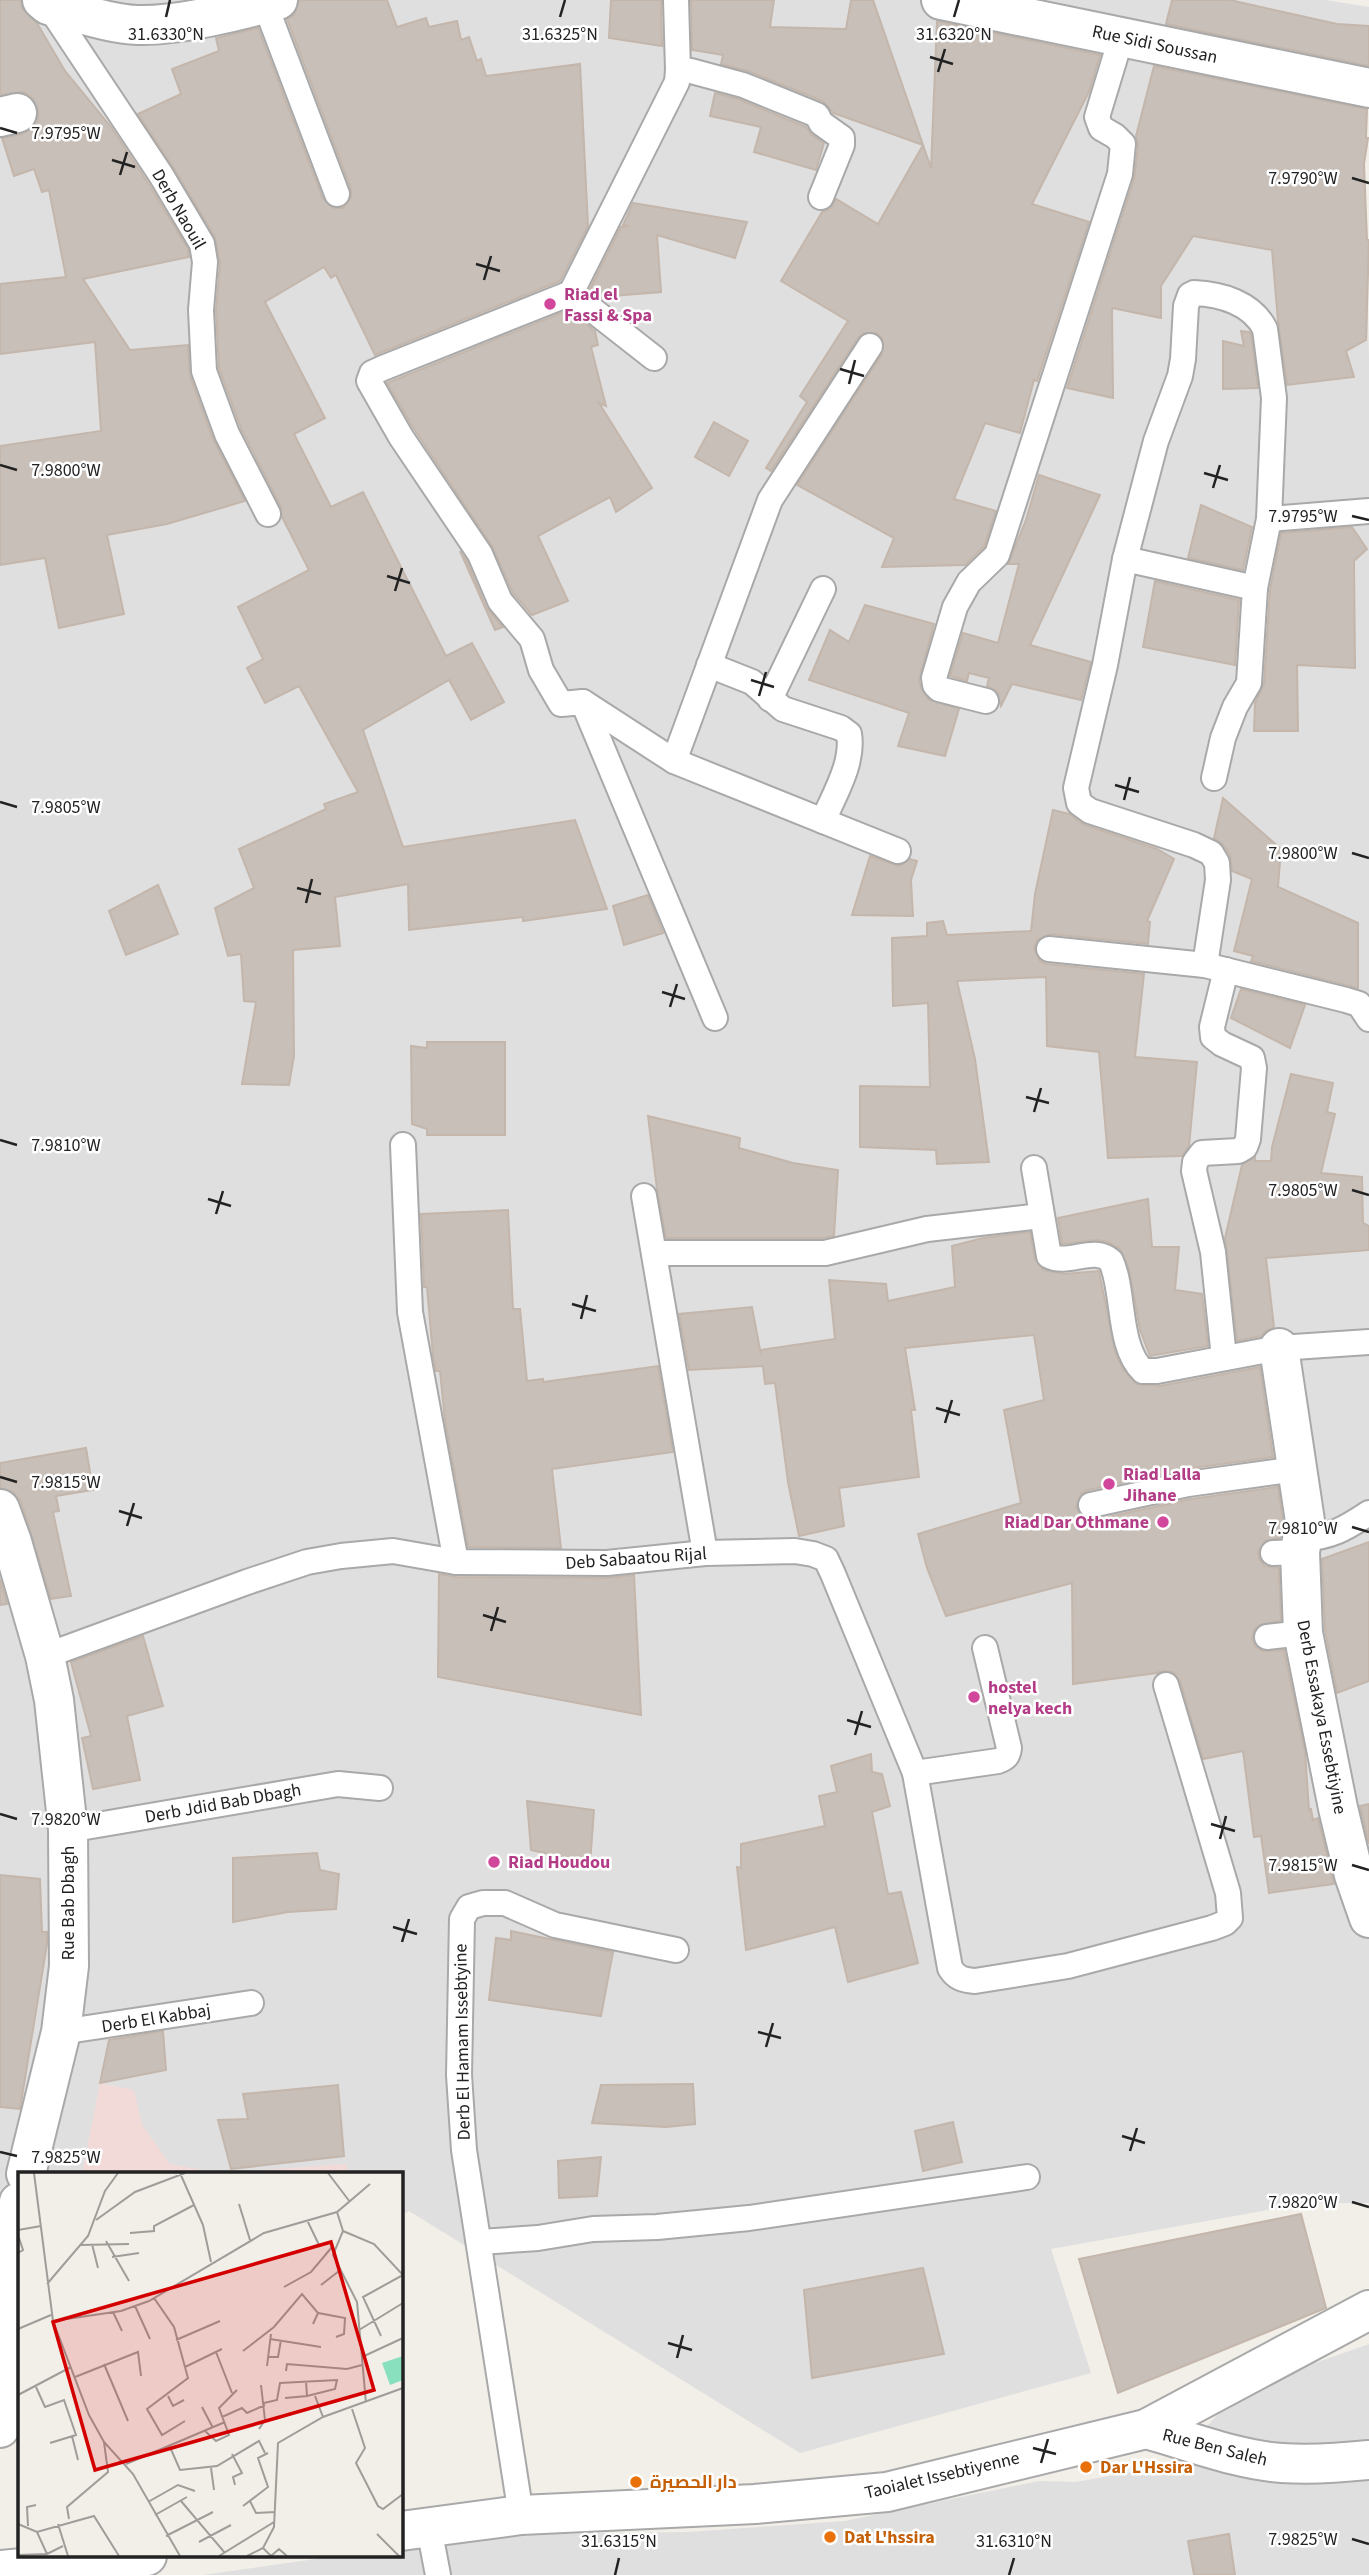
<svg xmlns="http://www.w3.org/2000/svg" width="1369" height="2575" viewBox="0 0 1369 2575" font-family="'Source Sans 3',Cairo,sans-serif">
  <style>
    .residential { fill: #e0dfdf }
    .commercial { fill: #f2dad9 }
    .building { fill: #c7bfb8; stroke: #c4b6ab; stroke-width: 2 }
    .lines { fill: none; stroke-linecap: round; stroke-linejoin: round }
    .lane-casing { stroke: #a9a9a9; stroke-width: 28 }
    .street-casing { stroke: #a9a9a9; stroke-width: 42 }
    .lane { stroke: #fff; stroke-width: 24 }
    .street { stroke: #fff; stroke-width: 38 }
    .ticks { fill: none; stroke: #222; stroke-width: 2.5 }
    .hotel-dot { fill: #d1479c; stroke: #fff; stroke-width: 2.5 }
    .food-dot { fill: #e8710a; stroke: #fff; stroke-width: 2.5 }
    .labels { text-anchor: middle; stroke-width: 5; stroke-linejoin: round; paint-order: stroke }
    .street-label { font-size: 18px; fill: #222; stroke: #fff }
    .hotel-label { font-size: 18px; font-weight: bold; fill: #b23c85; stroke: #fff; text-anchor: start }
    .food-label { font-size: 18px; font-weight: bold; fill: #c56008; stroke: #fff; text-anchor: start }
    .inset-road { fill: none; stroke: #9f9d99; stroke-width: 2 }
    .view { fill: #d40000; fill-opacity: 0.15; stroke: #d40000; stroke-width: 3.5 }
    .inset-edge { fill: none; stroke: #222; stroke-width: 3.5 }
    .ticks-label { font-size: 18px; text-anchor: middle; fill: #222; stroke: #fff; stroke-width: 5; stroke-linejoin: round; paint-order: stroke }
  </style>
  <rect width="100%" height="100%" fill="#f2efe9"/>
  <!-- residential -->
  <g class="residential">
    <polygon points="0,0 1326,0 1369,7 1369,51 1361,68 1369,356 1369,2203 1307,2203 1051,2249 1091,2373 800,2453 409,2211 401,2216 401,2174 19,2174 19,2437 0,2448"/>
    <polygon points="1369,2344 1369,2575 203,2575 336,2556 401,2556 401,2546 478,2535 687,2532 845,2521 1039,2481 1076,2482 1171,2465 1241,2389"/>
  </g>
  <!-- commercial -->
  <polygon class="commercial" points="100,2083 134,2090 142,2125 170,2164 221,2173 346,2164 348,2174 82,2174"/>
  <!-- building -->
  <g class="building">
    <polygon points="0,0 21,0 22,8 37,23 65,71 111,127 148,183 188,249 189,257 83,279 130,350 188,345 190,376 213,439 245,501 167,524 107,535 124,614 59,628 45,558 0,565 0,446 101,431 95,342 0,354 0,284 66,277 49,190 42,192 34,169 14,176 2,138 22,134 31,129 38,120 38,109 33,99 24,92 0,95"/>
    <polygon points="299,0 387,0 397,27 426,18 429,27 457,21 461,40 469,37 477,61 481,59 486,76 580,64 588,226 560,281 375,355 336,275 331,278 324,267 265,302 325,418 294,434 331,507 363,492 446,656 472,643 504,702 471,720 449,680 363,730 403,847 575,820 607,909 523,921 523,917 409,930 408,884 335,897 340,946 293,950 294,1056 289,1085 242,1084 256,1002 244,1001 241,954 228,956 215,908 254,888 239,849 326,809 324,804 358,792 299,686 265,703 247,668 263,659 238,607 309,570 282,517 281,507 241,428 219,368 216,310 220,263 215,237 173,167 138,114 181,94 172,69 219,51 216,38 258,28 323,199 334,208 343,208 351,197 351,189 287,19 294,15"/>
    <polygon points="611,0 661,0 662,46 609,38"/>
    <polygon points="691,0 774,0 770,27 846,29 851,0 873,0 931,168 937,21 1100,55 1089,92 1032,204 1089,222 1037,381 1034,380 1020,433 985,423 954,499 996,511 984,547 965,565 882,567 894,538 797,485 882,354 883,340 877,333 864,333 858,338 771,471 766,468 807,402 800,396 848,321 781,281 822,212 831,208 836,199 878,224 923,145 833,113 823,101 748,71 721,64 723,55 692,50"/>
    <polygon points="1172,0 1230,0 1337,24 1369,26 1369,66 1166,24"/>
    <polygon points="1154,66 1367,109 1366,138 1368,138 1364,164 1367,240 1369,240 1366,340 1346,351 1354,377 1287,385 1278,321 1272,250 1193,236 1161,286 1161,318 1112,308 1113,398 1067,388 1134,179 1138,145 1136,136"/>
    <polygon points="715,93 738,99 806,127 812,135 824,143 816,170 754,152 761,127 710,116"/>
    <polygon points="633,203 747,222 735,258 657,235 661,292 600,297 590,289 621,227 629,226 623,225"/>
    <polygon points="569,310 595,331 598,345 591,347 606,406 599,403 652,488 616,512 610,497 538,536 568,601 532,615 513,593 492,546 414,429 387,383"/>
    <polygon points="1241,331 1249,332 1251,334 1258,388 1223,389 1223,341 1244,346"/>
    <polygon points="714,422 748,441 729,476 695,457"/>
    <polygon points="1039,475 1100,495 1030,645 1091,662 1081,700 1012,684 1001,706 997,691 987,686 989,678 969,673 967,681 950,676 963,633 998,643 1019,564 1008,564 1026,520"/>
    <polygon points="1201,505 1252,527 1243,570 1188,558"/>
    <polygon points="1352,527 1367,549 1354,561 1355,668 1297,665 1298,731 1254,731 1255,703 1264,684 1270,590 1281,533"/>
    <polygon points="460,551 467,561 486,607 503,627 495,630"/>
    <polygon points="1155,581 1239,600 1235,665 1143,647"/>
    <polygon points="865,605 934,624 919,680 921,688 929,700 959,709 945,756 898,746 909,713 809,680 830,630 849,642"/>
    <polygon points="1223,798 1281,849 1278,887 1358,923 1358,988 1251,961 1253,956 1234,951 1252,879 1232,871 1230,855 1223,845 1214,838"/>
    <polygon points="1053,810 1069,814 1085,825 1157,849 1174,859 1147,921 1150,922 1148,944 1050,934 1037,940 1034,948 1040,961 1047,964 1144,974 1135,1057 1197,1062 1189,1146 1182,1156 1108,1158 1099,1052 1047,1046 1046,977 957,981 975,1059 989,1162 937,1164 936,1150 860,1147 860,1086 930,1087 928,1003 893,1006 892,938 927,936 927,923 943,921 947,935 1031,931 1035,894"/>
    <polygon points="870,856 899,866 910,859 917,861 911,880 913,916 852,915"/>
    <polygon points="158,885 178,934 126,955 109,911"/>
    <polygon points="648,895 663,933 624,945 613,906"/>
    <polygon points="1241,989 1305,1005 1290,1048 1231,1018"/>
    <polygon points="427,1042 505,1042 505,1135 427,1135 427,1129 412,1124 411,1046 427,1048"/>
    <polygon points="1291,1074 1333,1083 1327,1112 1335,1114 1321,1173 1362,1177 1363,1223 1369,1226 1369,1250 1266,1258 1274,1327 1266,1331 1261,1336 1237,1341 1225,1238 1242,1165 1255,1157 1255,1161 1271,1161 1272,1147"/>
    <polygon points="648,1116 740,1138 739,1148 793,1163 838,1170 834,1236 823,1238 666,1238 657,1189"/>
    <polygon points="1148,1199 1152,1247 1179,1247 1175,1290 1202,1294 1208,1346 1150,1356 1140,1330 1129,1269 1120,1249 1108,1242 1097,1240 1062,1244 1058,1218"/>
    <polygon points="508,1210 513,1309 520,1309 527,1381 543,1379 543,1382 658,1366 673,1452 552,1469 561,1548 468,1547 445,1421 440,1371 436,1371 433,1356 427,1287 424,1287 421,1214"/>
    <polygon points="1030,1232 1035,1259 1044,1270 1064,1274 1099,1271 1115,1352 1123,1369 1136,1384 1160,1386 1260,1367 1273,1457 1185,1469 1088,1490 1081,1494 1076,1507 1081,1515 1094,1520 1191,1499 1278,1487 1283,1521 1280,1538 1265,1541 1258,1553 1260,1560 1265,1566 1279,1568 1281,1621 1259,1625 1254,1630 1252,1639 1255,1646 1262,1651 1284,1650 1305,1752 1309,1810 1311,1809 1313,1820 1318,1818 1334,1884 1269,1893 1261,1836 1254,1837 1243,1751 1203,1759 1180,1681 1173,1672 1162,1671 1157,1673 1073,1684 1072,1583 946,1616 927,1568 918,1534 1021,1503 1004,1410 1044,1400 1034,1335 905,1348 915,1410 911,1410 919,1477 839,1488 844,1526 799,1536 788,1482 775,1383 765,1384 763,1366 689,1370 679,1314 752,1307 761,1355 760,1350 835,1339 829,1280 886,1284 888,1301 955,1287 952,1246 983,1238"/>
    <polygon points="86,1448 93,1490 56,1496 59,1511 53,1512 71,1596 51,1599 21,1502 13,1492 0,1488 0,1463"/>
    <polygon points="1369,1542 1369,1681 1337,1693 1325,1630 1322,1559"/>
    <polygon points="439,1574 456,1577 607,1578 634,1575 641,1715 438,1677"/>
    <polygon points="0,1579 7,1604 0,1605"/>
    <polygon points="143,1636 163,1706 127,1716 140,1780 93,1789 82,1738 91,1736 71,1662"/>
    <polygon points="871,1754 872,1772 882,1774 890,1806 872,1812 888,1894 901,1892 918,1963 848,1982 835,1927 746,1950 737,1867 741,1868 741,1844 825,1826 819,1796 837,1792 831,1766"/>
    <polygon points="527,1801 594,1810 590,1864 531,1850"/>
    <polygon points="1369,1804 1369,1844 1360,1806"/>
    <polygon points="317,1853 320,1870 339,1874 336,1909 288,1912 233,1922 233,1858"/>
    <polygon points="0,1875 40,1879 42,1932 47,1932 47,1944 20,2109 0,2107"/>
    <polygon points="511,1931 613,1952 601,2016 489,2000 496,1938 511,1940"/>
    <polygon points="163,2031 166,2070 100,2083 109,2040"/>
    <polygon points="693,2084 695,2124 666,2127 592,2123 601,2085"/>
    <polygon points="338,2085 344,2156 231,2169 218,2120 248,2119 243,2094"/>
    <polygon points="953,2122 962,2162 923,2171 915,2131"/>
    <polygon points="601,2157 597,2196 559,2198 558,2161"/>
    <polygon points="1301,2214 1326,2308 1118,2393 1079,2259"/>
    <polygon points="923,2268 944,2354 812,2378 804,2290"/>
    <polygon points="1229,2534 1235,2575 1194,2575 1188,2541"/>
  </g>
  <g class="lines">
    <!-- lane casing -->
    <g class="lane-casing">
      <g id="lane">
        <polyline points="676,0 678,70"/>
        <polyline points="265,4 337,194"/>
        <polyline points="48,5 161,175 202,244 205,262 201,310 204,371 227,434 268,514"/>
        <polyline points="571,293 383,368 372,373 369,381 401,437 480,554 500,601 532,639 541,670 561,704 583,702 715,1018"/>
        <polyline points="654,358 571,293 677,82 678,70 691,71 743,85 817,115 821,123 842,138 842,145 821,197"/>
        <polyline points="1269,519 1369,511"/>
        <polyline points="1125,559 1255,588 1249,683 1235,707 1223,738 1214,778"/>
        <path d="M709 665 752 682 783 709 841 728 849 734C854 763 834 795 823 821"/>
        <polyline points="770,699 823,589"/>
        <polyline points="986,701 939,689 935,685 934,678 955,607 969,582 997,555 1120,174 1123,144 1115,136 1101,128 1097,117 1121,38"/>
        <polyline points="583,702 674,761 898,851"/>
        <polyline points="674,761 770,500 870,346"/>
        <polyline points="1049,949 1205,965 1346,1000 1359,1004 1369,1019"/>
        <path d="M1205 965 1218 880 1217 863 1211 853 1194 845 1090 811 1079 803 1076 788 1105 665 1125 559 1156 441 1180 376 1183 359 1186 306 1190 295 1194 293C1221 294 1252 303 1265 329L1274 398 1269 519 1255 588"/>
        <polyline points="403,1145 410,1312 456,1562"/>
        <path d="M1034 1168 1049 1256C1068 1266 1094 1245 1111 1261 1125 1292 1117 1346 1143 1371H1157L1279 1348 1369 1342"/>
        <polyline points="644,1196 705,1553"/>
        <polyline points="654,1253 825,1253 927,1229 1041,1216"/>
        <polyline points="1224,1358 1213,1252 1194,1171 1195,1162 1202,1153 1238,1151 1245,1147 1248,1139 1254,1068 1252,1058 1222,1044 1213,1037 1212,1027 1226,970"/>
        <polyline points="1091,1505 1188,1484 1297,1469"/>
        <path d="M1302 1539C1331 1537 1345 1529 1369 1513"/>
        <polyline points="1273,1553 1300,1552"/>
        <polyline points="1267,1637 1303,1633"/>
        <path d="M45 1656 247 1582 307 1562 341 1556 393 1551 456 1562 607 1563 705 1553 795 1551 813 1554 826 1559 833 1574 915 1773 950 1968C956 1978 963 1980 975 1981L1068 1966 1212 1928 1225 1923 1230 1918 1228 1893 1166 1685"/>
        <path d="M915 1773 998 1761C1006 1758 1008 1756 1009 1748L985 1648"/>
        <polyline points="68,1830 338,1784 380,1788"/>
        <polyline points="61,2032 251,2003"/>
        <polyline points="480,2242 538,2238 593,2229 657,2227 749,2218 1027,2177"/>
        <polyline points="521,2515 464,2150 459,2075 462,1919 469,1907 483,1903 505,1903 555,1925 676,1950"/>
        <polyline points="429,2528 438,2575"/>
      </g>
    </g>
    <!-- street casing -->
    <g class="street-casing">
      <g id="street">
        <path d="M42 0 48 5C77 12 108 24 138 25 178 26 240 11 278 0"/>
        <polyline points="941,0 1369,88"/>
        <polyline points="0,117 17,113"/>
        <polyline points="1279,1348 1305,1521 1300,1552 1303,1633 1338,1808 1354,1875 1369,1918"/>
        <polyline points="0,1509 12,1542 45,1656 54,1700 68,1830 69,1966 61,2032 26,2174"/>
        <path d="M0 2428C3 2356 1 2272 19 2202"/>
        <path d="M1146 2429C1190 2441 1237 2460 1282 2463 1311 2465 1340 2463 1369 2460"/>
        <polyline points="401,2531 521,2515 755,2504 887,2492 1146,2429 1369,2310"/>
        <polyline points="0,2570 147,2556"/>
      </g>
    </g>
    <!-- lane -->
    <use href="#lane" class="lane"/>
    <!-- street -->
    <use href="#street" class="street"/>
  </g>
  <!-- ticks -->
  <path class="ticks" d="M166 17 170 0M560 17 565 0M954 17 959 0M930 57 953 64M938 72 945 49M0 128 17 133M112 160 135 167M120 175 127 152M1352 178 1369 183M476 264 500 271M484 280 491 256M840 369 864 376M849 384 855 360M0 465 17 470M1204 473 1228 480M1213 488 1220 465M1352 516 1369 520M387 576 410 583M395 591 402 568M751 680 774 687M759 696 766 672M1115 785 1139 792M1124 800 1130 777M0 802 17 807M1352 853 1369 858M297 888 321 894M306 903 312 879M662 992 685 999M670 1007 677 984M1026 1097 1049 1103M1034 1112 1041 1088M0 1140 17 1145M1352 1190 1369 1195M208 1199 231 1206M216 1214 223 1191M572 1304 596 1311M581 1319 587 1295M936 1408 960 1415M945 1423 952 1400M0 1477 17 1482M119 1511 142 1518M127 1526 134 1503M1352 1527 1369 1532M483 1615 506 1622M491 1631 498 1607M847 1720 871 1727M855 1735 862 1711M0 1814 17 1819M1211 1824 1235 1831M1220 1839 1226 1816M1352 1865 1369 1870M393 1927 417 1934M402 1942 409 1919M758 2032 781 2038M766 2047 773 2023M1122 2136 1145 2143M1130 2151 1137 2128M0 2152 17 2156M1352 2202 1369 2207M668 2343 692 2350M677 2358 683 2335M1033 2448 1056 2454M1041 2463 1048 2439M1352 2539 1369 2544M615 2575 619 2558M1009 2575 1014 2558"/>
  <!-- markers -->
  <g class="hotel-dot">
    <circle cx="550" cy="304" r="7"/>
    <circle cx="1109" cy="1484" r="7"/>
    <circle cx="1163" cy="1522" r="7"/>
    <circle cx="974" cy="1697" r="7"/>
    <circle cx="494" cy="1862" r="7"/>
  </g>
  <g class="food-dot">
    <circle cx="1086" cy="2467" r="7"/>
    <circle cx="636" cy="2482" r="7"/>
    <circle cx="830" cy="2537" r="7"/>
  </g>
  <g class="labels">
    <!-- street labels -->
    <g class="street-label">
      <text transform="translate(1155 44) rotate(12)" y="6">Rue Sidi Soussan</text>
      <text transform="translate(179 209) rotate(60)" y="6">Derb Naouil</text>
      <text transform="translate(636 1558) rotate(-4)" y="6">Deb Sabaatou Rijal</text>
      <text transform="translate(1322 1717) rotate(79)" y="6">Derb Essakaya Essebtiyine</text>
      <text transform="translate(223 1803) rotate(-10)" y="6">Derb Jdid Bab Dbagh</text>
      <text transform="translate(68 1903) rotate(-90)" y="6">Rue Bab Dbagh</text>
      <text transform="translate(156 2018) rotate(-9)" y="6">Derb El Kabbaj</text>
      <text transform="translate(462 2042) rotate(-91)" y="6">Derb El Hamam Issebtyine</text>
      <text transform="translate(1215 2447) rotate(14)" y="6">Rue Ben Saleh</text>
      <text transform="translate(942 2475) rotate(-13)" y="6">Taoialet Issebtiyenne</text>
    </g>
    <!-- hotel labels -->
    <g class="hotel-label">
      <text x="564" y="300">Riad el<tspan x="564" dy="21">Fassi &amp; Spa</tspan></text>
      <text x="1123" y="1480">Riad Lalla<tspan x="1123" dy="21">Jihane</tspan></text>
      <text x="1149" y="1528" text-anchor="end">Riad Dar Othmane</text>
      <text x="988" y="1693">hostel<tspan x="988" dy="21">nelya kech</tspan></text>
      <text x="508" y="1868">Riad Houdou</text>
    </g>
    <!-- food labels -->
    <g class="food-label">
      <text x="1100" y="2473">Dar L'Hssira</text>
      <text x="650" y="2488">دار الحصيرة</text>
      <text x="844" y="2543">Dat L'hssira</text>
    </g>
  </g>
  <!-- overview -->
  <g transform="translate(18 2172)">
    <rect width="385" height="385" fill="#f2efe9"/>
    <path d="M385 184V208L372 213 364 191Z" fill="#88e0be"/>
    <path class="inset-road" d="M16 1 35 149 71 243 86 270 115 302 162 384M162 1 185 53 193 90M310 1 332 30M221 32 232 68M319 40 325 59 315 83 339 130 348 231M78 48 117 20 167 1M289 48 302 75M0 58 23 54M325 59 356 72 385 103 345 125 363 164M112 61 136 59V54L176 33M0 63 5 78 0 81M88 69 111 109M74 72 80 96M63 73 111 72M94 85 121 81M29 112 70 64 87 19 100 1M303 113 321 99M266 115 293 100 314 75M136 126 156 155 170 206 129 237 144 263 167 249M117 134 132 167M95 140 104 159M35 149 103 139 131 129 246 61 319 40 352 12M295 152 300 141 327 146 326 162 318 165M0 157 33 143M341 158 385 131M252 167 303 175M158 168 202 149M225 179 256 155 284 122 300 141M198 180 214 221M250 185H260L263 168M344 185 385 166M86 192 110 249M249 194 253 162M167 195 204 177M268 199 269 192 329 197 344 193M57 205 120 180 123 204M18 215 27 235 46 228 58 263 32 271M0 223 53 195M150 224 155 234 166 228M297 224 305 245M267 226 289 224 288 209M246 231 259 228 262 211 319 208 317 217 289 224M184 235 195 256M334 237 347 276 338 291 360 334 365 337 385 322M204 245 224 236 229 241 247 233M241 257 247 248 243 213M187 259 198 269 211 263 201 236 219 218M54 264 60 288M152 275 162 298 199 294 241 269 247 281M214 282 224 301 215 305 217 313M108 292 207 250M193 296 196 318M163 329 207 381M232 329 238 341 257 340M130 330 160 313 177 319M225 334 250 315 240 286 250 281M137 343 169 325M51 347 49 335 90 300 86 270M0 352 19 360 76 344 101 384M40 352 50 384M10 354 9 335 18 333M19 360 29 382M359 362 381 384M148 364 195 340M181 370 213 353M245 376 253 384 261 377 269 384M0 383 29 382 45 374M201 384 256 350M229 384 245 376 256 355 260 271 305 245 385 216"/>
    <path class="view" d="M313 70 356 218 77 298 35 150Z"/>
    <rect width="385" height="385" class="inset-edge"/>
  </g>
  <g class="ticks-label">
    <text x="166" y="40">31.6330°N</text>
    <text x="560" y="40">31.6325°N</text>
    <text x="954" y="40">31.6320°N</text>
    <text x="66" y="139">7.9795°W</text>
    <text x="1303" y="184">7.9790°W</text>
    <text x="66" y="476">7.9800°W</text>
    <text x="1303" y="522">7.9795°W</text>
    <text x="66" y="813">7.9805°W</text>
    <text x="1303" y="859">7.9800°W</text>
    <text x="66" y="1151">7.9810°W</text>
    <text x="1303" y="1196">7.9805°W</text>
    <text x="66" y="1488">7.9815°W</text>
    <text x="1303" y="1534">7.9810°W</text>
    <text x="66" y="1825">7.9820°W</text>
    <text x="1303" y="1871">7.9815°W</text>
    <text x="66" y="2163">7.9825°W</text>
    <text x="1303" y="2208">7.9820°W</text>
    <text x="1303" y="2545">7.9825°W</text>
    <text x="619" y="2547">31.6315°N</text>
    <text x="1014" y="2547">31.6310°N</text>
  </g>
</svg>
